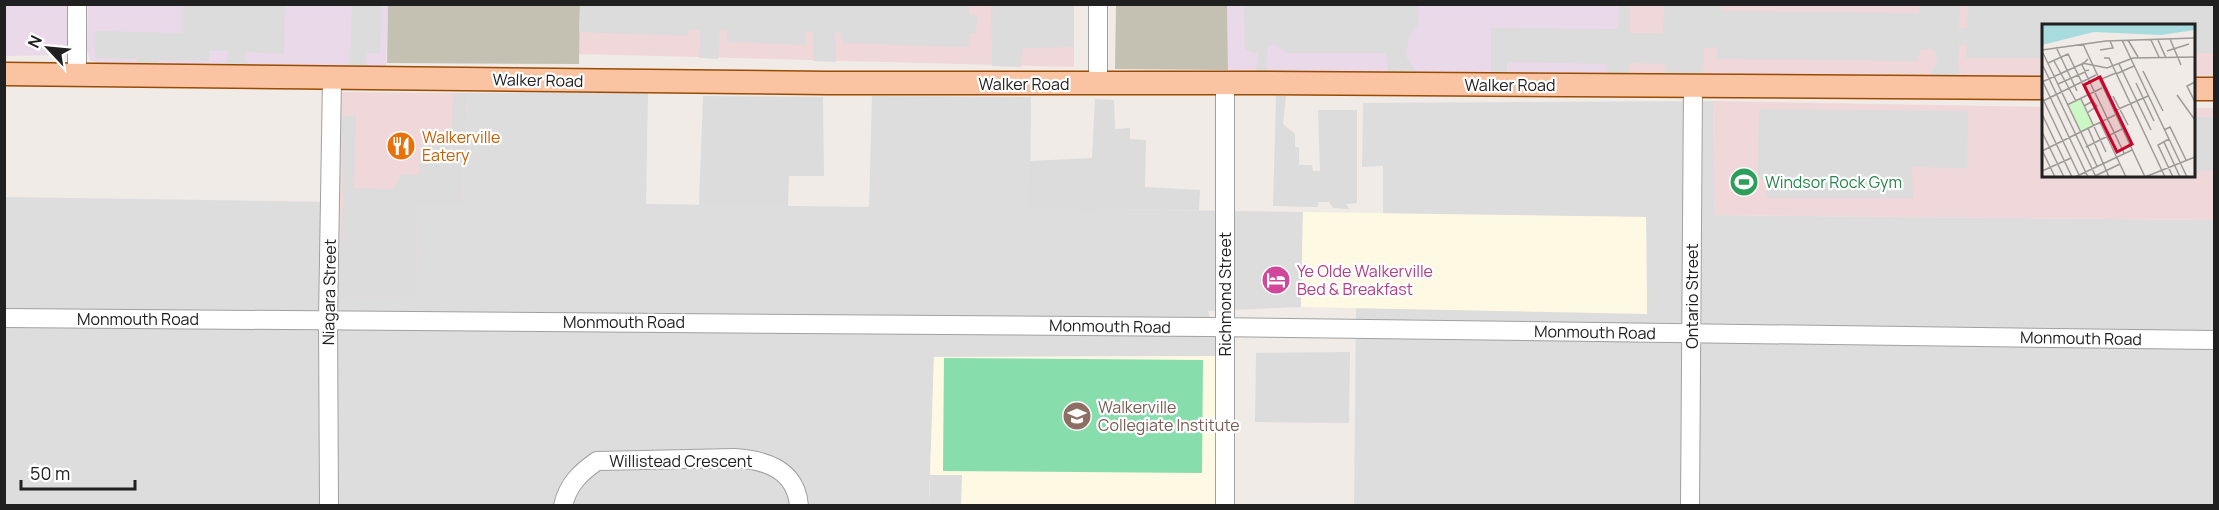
<svg xmlns="http://www.w3.org/2000/svg" width="2219" height="510" viewBox="0 0 2219 510" font-family="Manrope,sans-serif">
  <style>
    .residential { fill: #dedddd }
    .commercial { fill: #f0d7da }
    .industrial { fill: #e9d9e9 }
    .education { fill: #fef9e2 }
    .construction { fill: #c5c1b2 }
    .pitch { fill: #87ddac }
    .parking { fill: #dcdcdc }
    .lines { fill: none; stroke-linecap: round; stroke-linejoin: round }
    .minor-casing { stroke: #a1a1a1; stroke-width: 20 }
    .major-casing { stroke: #994b03; stroke-width: 25 }
    .minor { stroke: #fff; stroke-width: 18 }
    .major { stroke: #fac4a2; stroke-width: 22 }
    .labels { text-anchor: middle; stroke-width: 4.5; stroke-linejoin: round; paint-order: stroke }
    .street-label { font-size: 16px; fill: #202020; stroke: #fff }
    .food-label { font-size: 16px; fill: #c56008; stroke: #fff; text-anchor: start }
    .leisure-label { font-size: 16px; fill: #27864d; stroke: #fff; text-anchor: start }
    .hotel-label { font-size: 16px; fill: #b23c85; stroke: #fff; text-anchor: start }
    .education-label { font-size: 16px; fill: #785e54; stroke: #fff; text-anchor: start }
    .inset-road { fill: none; stroke: #9d9a97; stroke-width: 1.5 }
    .view { fill: #cb052a; fill-opacity: 0.15; stroke: #cb052a; stroke-width: 3 }
    .inset-edge { fill: none; stroke: #202020; stroke-width: 3 }
  </style>
  <rect width="100%" height="100%" fill="#f0ebe7"/>
  <!-- residential -->
  <g class="residential">
    <polygon points="467,93 648,93 646,204 869,207 872,96 1031,97 1030,208 1303,212 1301,307 1208,311 1222,356 934,357 929,505 5,506 5,197 331,202 416,296 416,203 462,203"/>
    <polygon points="1713,101 1715,215 2214,220 2214,505 1354,506 1356,308 1647,313 1646,217 1383,214 1383,166 1362,167 1363,103"/>
  </g>
  <!-- commercial -->
  <g class="commercial">
    <polygon points="580,5 1074,5 1074,67 579,54"/>
    <polygon points="1630,5 2214,5 2214,76 2194,77 2194,26 2044,26 2043,78 1629,77"/>
    <polygon points="331,92 467,93 462,203 416,203 417,296 329,297"/>
    <polygon points="1713,101 2043,107 2044,176 2194,176 2194,108 2214,108 2214,220 1715,215"/>
  </g>
  <!-- industrial -->
  <g class="industrial">
    <polygon points="4,5 68,5 67,55 5,56"/>
    <polygon points="88,5 388,5 386,67 98,63 90,60 87,50"/>
    <polygon points="1227,5 1630,5 1629,77 1228,70"/>
  </g>
  <!-- education -->
  <g class="education">
    <polygon points="1303,212 1646,217 1647,314 1301,307"/>
    <polygon points="1222,356 1220,505 929,506 934,357"/>
  </g>
  <!-- construction -->
  <g class="construction">
    <polygon points="388,5 580,5 579,64 387,63"/>
    <polygon points="1116,5 1227,5 1228,70 1115,69"/>
  </g>
  <!-- pitch -->
  <polygon class="pitch" points="944,358 1203,360 1202,473 943,471"/>
  <!-- parking -->
  <g class="parking">
    <polygon points="580,4 969,4 969,15 977,16 976,33 970,34 968,47 842,43 842,33 835,32 836,62 813,61 813,32 805,31 805,45 727,42 727,30 720,30 718,59 699,58 700,30 689,29 688,36 579,32"/>
    <polygon points="1619,4 1630,5 1630,33 1663,33 1664,5 1720,5 1721,11 1919,13 1920,5 1960,5 1959,28 1967,28 1968,5 2214,4 2214,53 2194,53 2194,26 2044,26 2043,58 1966,58 1967,45 1959,45 1958,64 1960,77 1928,77 1937,62 1936,52 1929,49 1920,50 1918,61 1716,59 1717,48 1712,47 1704,49 1703,77 1663,77 1666,64 1630,63 1629,77 1607,76 1606,64 1507,62 1507,75 1491,75 1491,28 1618,29"/>
    <polygon points="183,5 285,5 284,54 245,52 245,60 251,66 224,65 229,51 209,51 209,61 158,60 159,64 137,64 137,59 95,58 94,31 182,33"/>
    <polygon points="352,5 382,5 380,53 367,53 366,61 369,67 350,67"/>
    <polygon points="991,5 1074,5 1074,47 1023,48 1021,67 992,66"/>
    <polygon points="1244,5 1418,5 1419,23 1409,35 1406,56 1417,73 1386,73 1388,67 1386,53 1287,53 1274,44 1268,46 1266,63 1267,71 1256,71 1258,54 1248,51 1245,49"/>
    <polygon points="453,93 467,93 462,203 416,203 417,296 337,297 343,203 342,117 356,115 354,188 393,189 402,174 419,175 421,145 438,146 452,133"/>
    <polygon points="703,96 823,97 824,176 789,176 788,206 699,205"/>
    <polygon points="1276,96 1286,96 1283,124 1295,134 1295,147 1299,147 1299,165 1312,165 1313,171 1320,171 1318,110 1357,110 1357,203 1346,204 1349,209 1333,208 1329,202 1318,202 1318,207 1273,206"/>
    <polygon points="1095,99 1114,100 1115,129 1130,128 1130,139 1146,140 1145,187 1200,190 1199,210 1029,209 1030,161 1092,158"/>
    <polygon points="1759,109 1968,111 1967,168 1912,167 1913,198 1766,198 1767,178 1758,177"/>
    <polygon points="2194,117 2214,117 2214,171 2194,170"/>
    <polygon points="1350,352 1349,423 1255,422 1256,353"/>
    <polygon points="930,475 962,475 961,505 929,505"/>
  </g>
  <g class="lines">
    <!-- minor casing -->
    <g class="minor-casing">
      <g id="minor">
        <polyline points="1098,4 1098,84"/>
        <polyline points="77,75 77,4"/>
        <polyline points="1225,83 1225,506"/>
        <polyline points="4,318 1208,327 2214,340"/>
        <polyline points="329,506 328,320 332,78"/>
        <path d="M563 506C568 484 580 473 597 461L735 458C765 460 796 469 799 506"/>
        <polyline points="1690,506 1693,86"/>
      </g>
    </g>
    <!-- major casing -->
    <g class="major-casing">
      <g id="major">
        <polyline points="4,74 828,83 1259,83 2044,88"/>
        <polyline points="2194,89 2214,89"/>
      </g>
    </g>
    <!-- minor -->
    <use href="#minor" class="minor"/>
    <!-- major -->
    <use href="#major" class="major"/>
  </g>
  <!-- icons -->
  <defs>
    <g id="restaurant-disc" transform="scale(1.5)"><circle r="9.5" fill="#e8710a" stroke="#fff"/><path d="M-5-6h1v4h1v-4h1v4h1v-4h1v5L-1.5 .5V6h-2V.5L-5-1ZM5-6V6H3V1.5H1.5Q1.5-4 5-6Z" fill="#fff"/></g>
    <g id="stadium-disc" transform="scale(1.5)"><circle r="9.5" fill="#2e9e5b" stroke="#fff"/><path d="M0-5a6.5 5 0 1 0 0 10a6.5 5 0 1 0 0-10ZM-3.5-1.8h7v3.6h-7Z" fill="#fff"/></g>
    <g id="hotel-disc" transform="scale(1.5)"><circle r="9.5" fill="#d1479c" stroke="#fff"/><path d="M-6-4.5h1.5V1H6V5H4.5V3h-9V5H-6ZM-4 0a1.8 1.8 0 1 1 3.6 0ZM.5 0V-2.5h3Q6-2.5 6 0Z" fill="#fff"/></g>
    <g id="school-disc" transform="scale(1.5)"><circle r="9.5" fill="#8d6e63" stroke="#fff"/><path d="M0-5L7-2L0 1L-7-2ZM-4 1L0 2.5L4 1V4Q0 6-4 4Z" fill="#fff"/></g>
  </defs>
  <g fill-rule="evenodd">
    <use href="#restaurant-disc" x="401" y="146"/>
    <use href="#stadium-disc" x="1744" y="182"/>
    <use href="#hotel-disc" x="1276" y="280"/>
    <use href="#school-disc" x="1077" y="416"/>
  </g>
  <g class="labels">
    <!-- street labels -->
    <g class="street-label">
      <text transform="translate(538 80) rotate(1)" y="6">Walker Road</text>
      <text x="1024" y="90">Walker Road</text>
      <text x="1510" y="91">Walker Road</text>
      <text transform="translate(329 292) rotate(-89)" y="6">Niagara Street</text>
      <text transform="translate(1225 294) rotate(-90)" y="6">Richmond Street</text>
      <text transform="translate(1692 296) rotate(-90)" y="6">Ontario Street</text>
      <text x="138" y="325">Monmouth Road</text>
      <text x="624" y="328">Monmouth Road</text>
      <text transform="translate(1110 326) rotate(1)" y="6">Monmouth Road</text>
      <text transform="translate(1595 332) rotate(1)" y="6">Monmouth Road</text>
      <text transform="translate(2081 338) rotate(1)" y="6">Monmouth Road</text>
      <text x="681" y="467">Willistead Crescent</text>
    </g>
    <!-- food labels -->
    <g class="food-label">
      <text x="422" y="143">Walkerville<tspan x="422" dy="18">Eatery</tspan></text>
    </g>
    <!-- leisure labels -->
    <g class="leisure-label">
      <text x="1765" y="188">Windsor Rock Gym</text>
    </g>
    <!-- hotel labels -->
    <g class="hotel-label">
      <text x="1297" y="277">Ye Olde Walkerville<tspan x="1297" dy="18">Bed &amp; Breakfast</tspan></text>
    </g>
    <!-- education labels -->
    <g class="education-label">
      <text x="1098" y="413">Walkerville<tspan x="1098" dy="18">Collegiate Institute</tspan></text>
    </g>
  </g>
  <!-- overview -->
  <g transform="translate(2042 24)">
    <rect width="153" height="153" fill="#f0ebe7"/>
    <path d="M38 75 51 102 39 107 26 81Z" fill="#cbf8c5"/>
    <path d="M0 0H153V6L119 11 52 8 0 21Z" fill="#a8dbdd"/>
    <path class="inset-road" d="M128 15 139 41M80 16 145 153M86 16 96 33M109 16 117 33M116 16 124 34M41 20 103 153M14 23 35 67M0 26 64 17 153 14M58 26 71 24 68 17M125 27 147 20M1 29 55 142M62 34H67L123 153M46 35 40 41 43 47 47 46M12 37 34 77M6 39 26 30 46 71M40 39 65 44 91 34 153 33M77 40 109 106M1 42 54 153M101 47 121 87M74 50 92 42M0 56 46 153M57 56 74 49M0 58 42 39M153 58 145 62 153 78M94 59 112 97M16 60 43 48 82 129M135 71 153 96M71 72 86 101M0 73 38 153M39 75 64 128M1 77 54 51M25 81 60 64M42 82 51 77 55 82 45 89M72 87 106 72M0 90 30 153M58 98 84 153M46 104 67 153M122 106 128 103 144 136M0 108 22 153M127 115 116 121 131 153M122 118 138 153M44 123 80 105M0 126 13 153M0 127 73 91M0 147 29 134M53 152 78 140M33 153 90 126M103 153 153 133"/>
    <path class="view" d="M58 53 90 120 75 128 42 61Z"/>
    <rect width="153" height="153" class="inset-edge"/>
  </g>
  <!-- border -->
  <rect width="2219" height="510" fill="none" stroke="#202020" stroke-width="12"/>
  <!-- north arrow -->
  <g transform="translate(48 48) rotate(296)" stroke="#ffffff" stroke-width="4.5" paint-order="stroke">
  <path d="M0-4.5L10 22L0 15L-10 22Z" fill="#202020"/>
  <text y="-9" font-size="16" font-weight="bold" text-anchor="middle" fill="#202020">N</text>
  </g>
  <!-- scale -->
  <path d="M21 480v9h114v-9" fill="none" stroke="#202020" stroke-width="3"/>
  <text x="30" y="480" font-size="18" fill="#202020" stroke="#ffffff" stroke-width="4.5" paint-order="stroke">50 m</text>
</svg>
